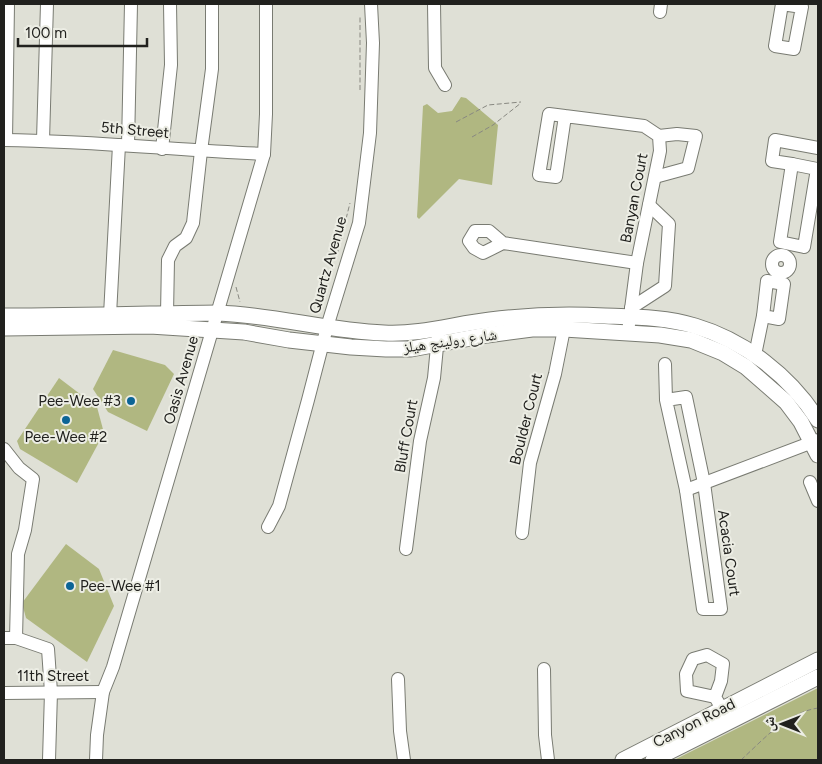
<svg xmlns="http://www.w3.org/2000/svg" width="822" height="764" viewBox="0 0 822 764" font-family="Figtree,'Noto Naskh Arabic',sans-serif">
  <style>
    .green { fill: #b0b781 }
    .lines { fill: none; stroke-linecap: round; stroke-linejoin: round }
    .minor-casing { stroke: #797b72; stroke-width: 14 }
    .major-casing { stroke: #797b72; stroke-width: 17 }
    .path { stroke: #888881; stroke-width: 1; stroke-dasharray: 5 2.5; stroke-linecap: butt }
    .minor { stroke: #fff; stroke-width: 12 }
    .major { stroke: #fff; stroke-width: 15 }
    .poi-dot { fill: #0c6596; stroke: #ecede4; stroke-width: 2 }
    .labels { text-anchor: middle; stroke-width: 4; stroke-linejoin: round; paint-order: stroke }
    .street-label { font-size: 15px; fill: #21211e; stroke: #ecede4 }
    .poi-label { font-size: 15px; fill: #21211e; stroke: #ecede4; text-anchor: end }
  </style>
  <rect width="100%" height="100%" fill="#dfe0d6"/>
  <!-- green -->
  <g class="green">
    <polygon points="461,97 466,98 498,125 492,185 459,179 419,219 417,217 423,106 427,104 438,113 452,111"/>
    <polygon points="113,350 165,365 174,374 147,431 108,412 93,389"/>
    <polygon points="59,378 97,407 104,433 77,483 20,449 17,441"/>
    <polygon points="66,544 99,569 114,606 87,662 26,618 22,603"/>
    <polygon points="818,688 818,760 674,760"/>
  </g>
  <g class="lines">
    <!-- minor casing -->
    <g class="minor-casing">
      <g id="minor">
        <polyline points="434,4 435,68 445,85"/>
        <polygon points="782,4 802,7 794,49 775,46"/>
        <polyline points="660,12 661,4"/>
        <polyline points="565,116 556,177 539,175 549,114 644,126 659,136 660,151 637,263 628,332"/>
        <path d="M4 140C91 141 177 150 264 154"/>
        <polyline points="6,140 8,4"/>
        <polyline points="43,140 47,4"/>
        <polyline points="128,145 131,4"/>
        <polyline points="162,149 171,65 170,4"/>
        <polygon points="792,164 817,169 804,247 780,242"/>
        <polyline points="792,164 772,161 775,140 818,148"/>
        <polyline points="655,177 688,168 696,136 677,134 659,136"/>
        <polyline points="503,243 483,253 474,248 469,241 475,231 489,231 503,243 637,263"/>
        <circle cx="781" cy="264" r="9"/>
        <polygon points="767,281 784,284 779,319 763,316"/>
        <polyline points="631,308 665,286 669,224 649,205"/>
        <polyline points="167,314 168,260 175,246 186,238 193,223 201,151 212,69 212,4"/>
        <polyline points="110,315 119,145"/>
        <polyline points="755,355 763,316"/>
        <polyline points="665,364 666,400 686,490 703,609 721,609 704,483 686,397 666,400"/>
        <polyline points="4,449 19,468 33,479 25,530 18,554 16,638"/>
        <polyline points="810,482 818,501"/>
        <polyline points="686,490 818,440"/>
        <polyline points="268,527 279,506 308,400 327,327 359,223 370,133 373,43 371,4"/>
        <polyline points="522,533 530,463 555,374 564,329 564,321"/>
        <polyline points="406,549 420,441 434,378 438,336"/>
        <polyline points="4,638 16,638 48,649 51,692 49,760"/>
        <polyline points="544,669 545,735 548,760"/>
        <polyline points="398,679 400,731 404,760"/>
        <polyline points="4,693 103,692"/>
        <polyline points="715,697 687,691 686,674 693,659 707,655 723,664 721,681 715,697 727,717"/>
        <polyline points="96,760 97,735 103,692 113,667 264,154 266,114 266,4"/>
      </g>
    </g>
    <!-- major casing -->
    <g class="major-casing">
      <g id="major">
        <path d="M4 316C52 316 101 315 150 314 172 314 195 313 218 313 274 315 328 331 384 333 420 335 455 324 490 320 529 315 566 314 605 316 635 317 666 317 695 326 745 341 790 376 818 420"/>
        <polyline points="4,328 150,326 244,332 289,340 351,347 386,349 411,349 487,335 532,329 564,329 660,335 691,340 723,353 746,367 786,402 801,422 818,455"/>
        <polyline points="623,760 818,660"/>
        <polyline points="653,760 818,677"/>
      </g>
    </g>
    <!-- path -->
    <g class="path">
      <polyline points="360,90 360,16"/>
      <polyline points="456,122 488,105 521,102"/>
      <polyline points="472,137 493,125 521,103"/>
      <polyline points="337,255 350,203"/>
      <polyline points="236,287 240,302"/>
      <path d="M741 760C764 739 786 713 818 708"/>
    </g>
    <!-- minor -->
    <use href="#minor" class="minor"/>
    <!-- major -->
    <use href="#major" class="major"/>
  </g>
  <!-- markers -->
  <g class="poi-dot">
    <circle cx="131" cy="401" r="5"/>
    <circle cx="66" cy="420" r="5"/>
    <circle cx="70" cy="586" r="5"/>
  </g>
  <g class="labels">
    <!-- street labels -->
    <g class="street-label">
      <text transform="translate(135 130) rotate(5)" y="5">5th Street</text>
      <text transform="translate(634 198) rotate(-79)" y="5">Banyan Court</text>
      <text transform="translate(328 265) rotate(-74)" y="5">Quartz Avenue</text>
      <text transform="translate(450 341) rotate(-8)" y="5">شارع رولينج هيلز</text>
      <text transform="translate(181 380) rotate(-74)" y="5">Oasis Avenue</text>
      <text transform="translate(526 419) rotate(-76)" y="5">Boulder Court</text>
      <text transform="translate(406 436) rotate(-80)" y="5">Bluff Court</text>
      <text transform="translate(729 553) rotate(82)" y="5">Acacia Court</text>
      <text x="53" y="681">11th Street</text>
      <text transform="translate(694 723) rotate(-27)" y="5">Canyon Road</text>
    </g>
    <!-- poi labels -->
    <g class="poi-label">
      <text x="121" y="406">Pee-Wee #3</text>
      <text x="66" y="442" text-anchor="middle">Pee-Wee #2</text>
      <text x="80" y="591" text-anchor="start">Pee-Wee #1</text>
    </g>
  </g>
  <!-- border -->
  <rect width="822" height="764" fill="none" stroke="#21211e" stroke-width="10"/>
  <!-- north arrow -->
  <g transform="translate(782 724) rotate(270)" stroke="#ecede4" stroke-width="4" paint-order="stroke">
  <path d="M0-4L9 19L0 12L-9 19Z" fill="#21211e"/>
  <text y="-8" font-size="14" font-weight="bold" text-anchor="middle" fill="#21211e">ش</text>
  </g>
  <!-- scale -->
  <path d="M18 38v8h129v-8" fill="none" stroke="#21211e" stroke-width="2.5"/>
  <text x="25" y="38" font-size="15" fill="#21211e" stroke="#ecede4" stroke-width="4" paint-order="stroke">100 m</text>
</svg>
